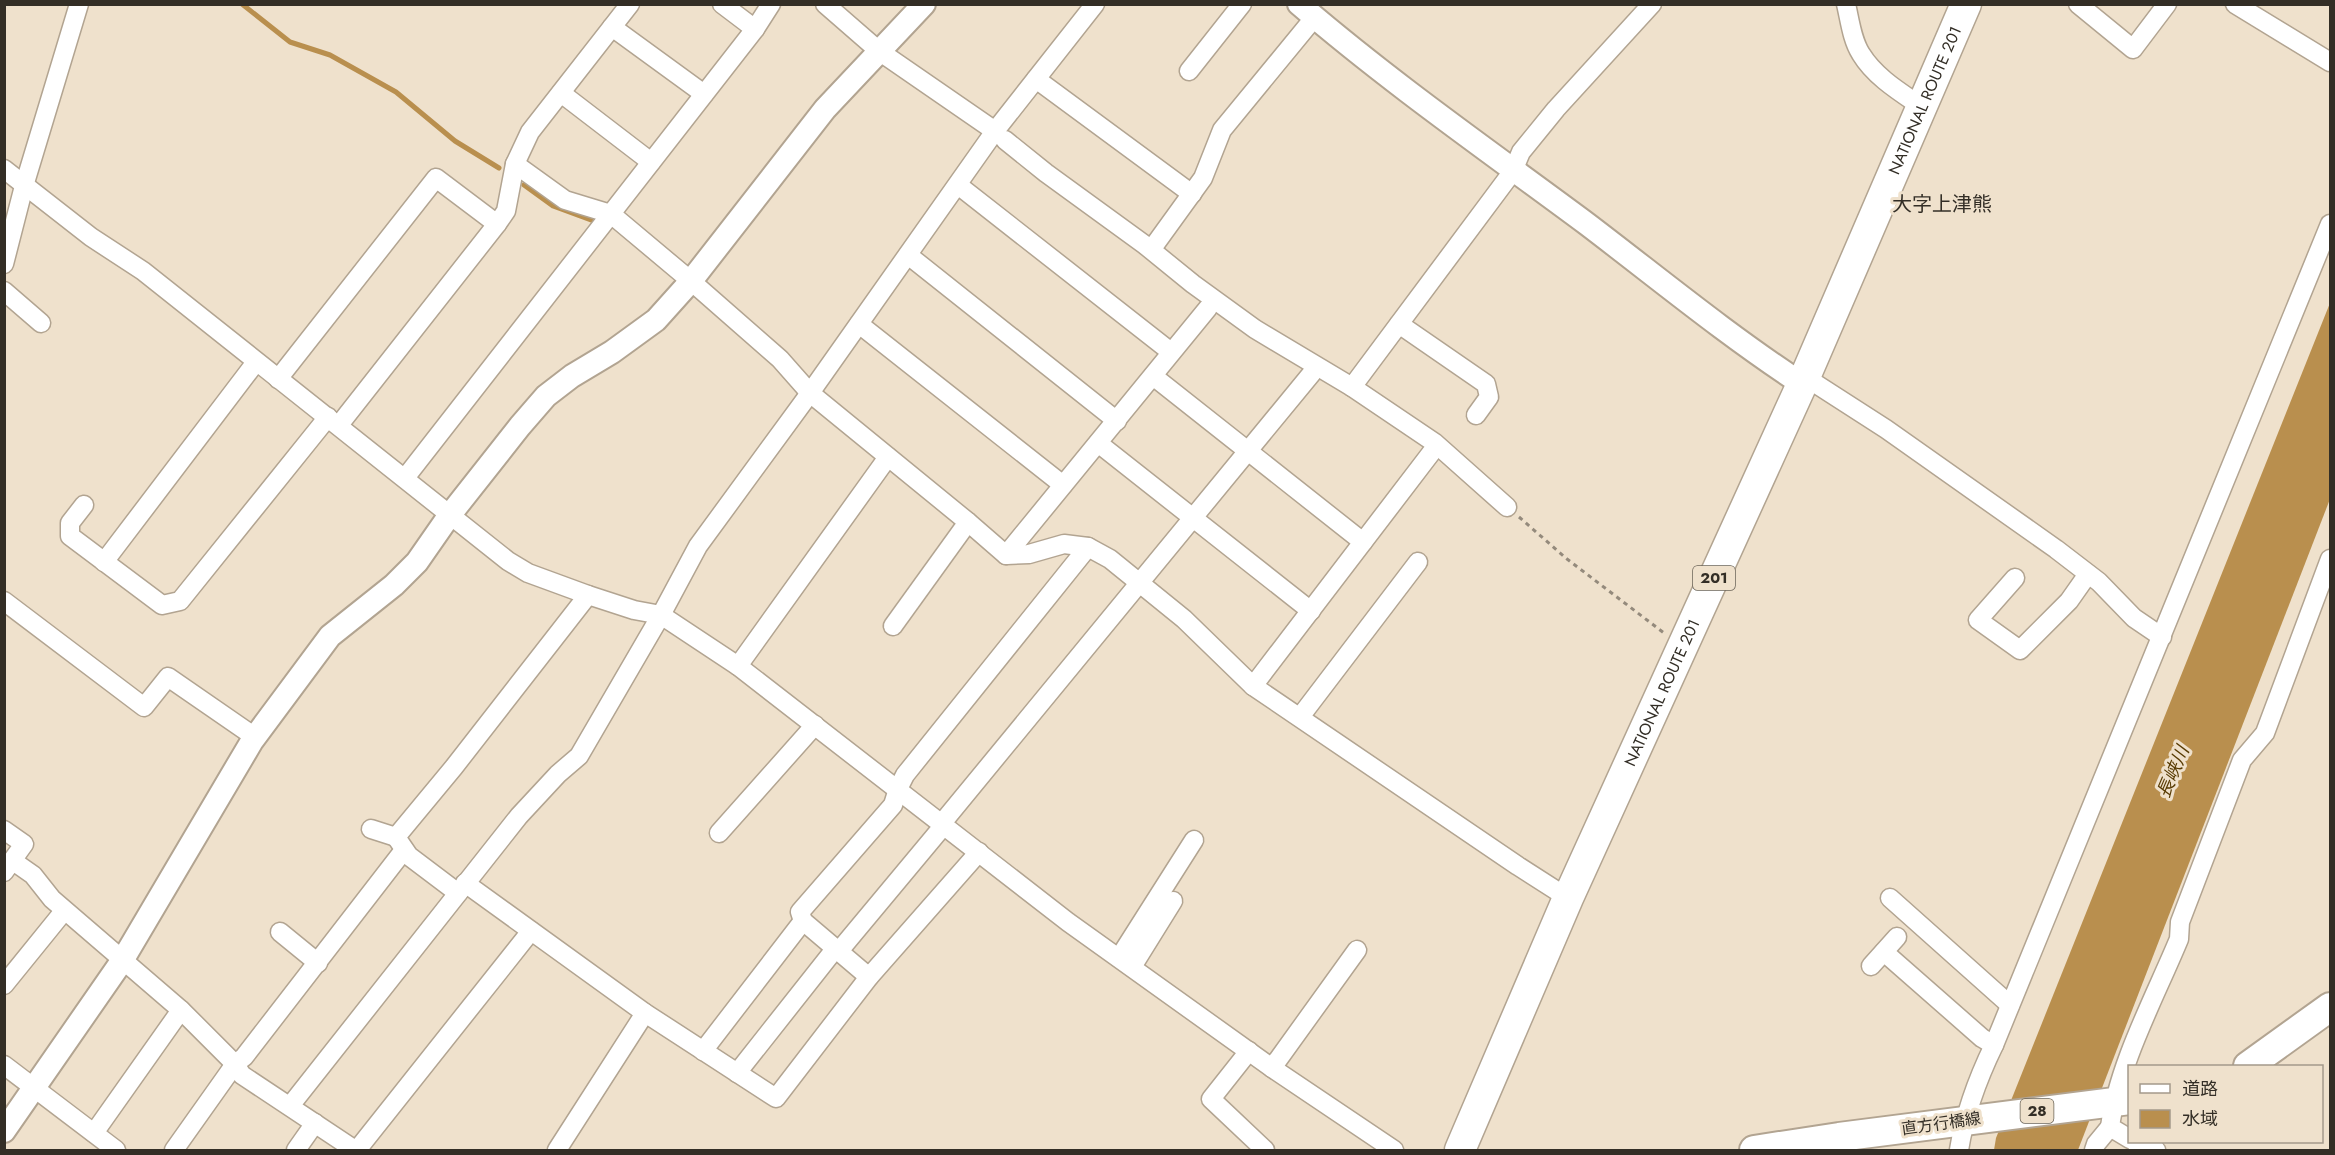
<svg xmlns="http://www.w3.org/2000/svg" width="2335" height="1155" viewBox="0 0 2335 1155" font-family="Jost,'Noto Sans JP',sans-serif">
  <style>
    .water { fill: #b98f4e }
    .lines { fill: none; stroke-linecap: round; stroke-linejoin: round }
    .stream { stroke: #b98f4e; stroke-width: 5 }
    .minor-casing { stroke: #b2a491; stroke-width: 21 }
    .tertiary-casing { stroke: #b2a491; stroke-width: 26 }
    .primary-casing { stroke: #b2a491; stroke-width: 32 }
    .trunk-casing { stroke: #b2a491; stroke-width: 33 }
    .path { stroke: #948a7c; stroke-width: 3; stroke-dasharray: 4.5 4.5; stroke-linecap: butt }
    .minor { stroke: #fff; stroke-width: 18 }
    .tertiary { stroke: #fff; stroke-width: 22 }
    .primary { stroke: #fff; stroke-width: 28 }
    .trunk { stroke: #fff; stroke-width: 30 }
    .labels { text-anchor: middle; stroke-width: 6; stroke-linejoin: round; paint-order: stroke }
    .shield { fill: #efe1cc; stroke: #6b6458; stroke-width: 1.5 }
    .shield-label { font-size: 15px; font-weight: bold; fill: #332e26 }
    .street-label { font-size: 16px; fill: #332e26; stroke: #efe1cc }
    .water-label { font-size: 18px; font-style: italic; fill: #583b03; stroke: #efe1cc }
    .quarter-label { font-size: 20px; fill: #332e26; stroke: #efe1cc }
  </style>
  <rect width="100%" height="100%" fill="#efe1cc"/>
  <!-- water -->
  <polygon class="water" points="2330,303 2330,499 2078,1150 1994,1150 1996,1138"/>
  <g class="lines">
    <!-- stream -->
    <g class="stream">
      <polyline points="242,4 290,42 330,55 396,92 455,141 499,168"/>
      <polyline points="524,185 553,206 591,220"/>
    </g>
    <!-- minor casing -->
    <g class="minor-casing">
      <g id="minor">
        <polyline points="722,4 755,29"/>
        <polyline points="825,4 879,51 995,131"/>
        <path d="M1846 4C1850 21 1852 40 1861 54 1875 77 1900 92 1922 107"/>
        <polyline points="2078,4 2133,49 2167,4"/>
        <polyline points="2235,4 2330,62"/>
        <polyline points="612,27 704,94"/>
        <polyline points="1189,71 1242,4"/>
        <polyline points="1036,79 1192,194"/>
        <polyline points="561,93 651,162"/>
        <polyline points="1005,140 1046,173 1145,245 1193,284 1255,329 1352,387 1435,443 1507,507"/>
        <polyline points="515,164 565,200 611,214 691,281 780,359 810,393 968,522 1006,555 1029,554 1064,544 1088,547 1110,559 1184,619 1253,686 1518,866 1568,898"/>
        <polyline points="4,169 91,237 143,271 508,561 528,573 588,595 634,610 661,615 738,666 1068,922 1272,1068 1394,1150"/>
        <polyline points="958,185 1171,352"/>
        <polyline points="1156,243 1203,178 1222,130 1314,18"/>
        <polyline points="908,255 1117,421"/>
        <polyline points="4,264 24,186 79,4"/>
        <polyline points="4,291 41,323"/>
        <polyline points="859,324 1063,485"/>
        <polyline points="1399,324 1486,384 1489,397 1476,415"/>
        <polyline points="1153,376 1363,542"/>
        <polyline points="278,379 436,178 497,224"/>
        <polyline points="1802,384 1813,382 1886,429 2056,549 2099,582 2134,618 2162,637"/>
        <polyline points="1352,387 1513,171 1521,152 1556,109 1652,4"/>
        <polyline points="339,425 497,224 506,211 515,164 530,132 630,4"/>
        <polyline points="1098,443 1311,611"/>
        <polyline points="405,478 755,29 771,4"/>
        <polyline points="84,505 70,523 70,536 162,605 180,601 328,417"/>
        <polyline points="1006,555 1208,308"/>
        <polyline points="104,562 256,362"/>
        <polyline points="2015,578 1978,620 2020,650 2069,601 2088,574"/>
        <polyline points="4,601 144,707 168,677 255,737"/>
        <polyline points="893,626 968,522"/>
        <polyline points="738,666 888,457"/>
        <polyline points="1253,686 1431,453"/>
        <polyline points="1300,717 1418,562"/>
        <polyline points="942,823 1312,373"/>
        <polyline points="371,829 396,837"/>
        <polyline points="4,830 24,844 4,872"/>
        <polyline points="719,833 815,725"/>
        <polyline points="13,861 33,875 52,899 181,1010 235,1064 242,1075 355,1150"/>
        <polyline points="465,883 645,1013 776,1098 869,977 979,852"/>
        <polyline points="458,893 409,856 396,837 454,767 588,595"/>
        <polyline points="1890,898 2010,1005"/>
        <polyline points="280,932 318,963"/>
        <polyline points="839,951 944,825"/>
        <polyline points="1884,952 1982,1038 1994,1045"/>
        <polyline points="1119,958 1194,840"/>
        <polyline points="1871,966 1897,937"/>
        <polyline points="1132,967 1173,901"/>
        <polyline points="869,977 803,921 800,912 893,805 898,789 905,775 1088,547"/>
        <polyline points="4,985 64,911"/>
        <polyline points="703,1051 803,921"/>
        <polyline points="1249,1051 1211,1099 1265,1150"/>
        <polyline points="4,1065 116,1150"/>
        <polyline points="1272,1068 1357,950"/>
        <polyline points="737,1073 835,949"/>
        <polyline points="290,1106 519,816 558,774 579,756 661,615 698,546 810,393 995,131 1095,4"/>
        <polyline points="94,1133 181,1010"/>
        <path d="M2130 1139 2110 1127C2118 1065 2155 997 2179 939L2180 922 2242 760 2265 733 2330 559"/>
        <polyline points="2135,1142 2156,1150"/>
        <polyline points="174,1150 235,1064 244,1057 404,850"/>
        <polyline points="296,1150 315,1123"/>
        <polyline points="357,1150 531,931"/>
        <polyline points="557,1150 645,1013"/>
        <path d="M1959 1150C1965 1112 1977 1080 1994 1045L2330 224"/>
        <polyline points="2094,1150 2096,1144 2110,1127"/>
      </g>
    </g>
    <!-- tertiary casing -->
    <g class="tertiary-casing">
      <g id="tertiary">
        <path d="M1299 4C1391 83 1490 152 1587 224 1658 278 1727 335 1802 384"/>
        <polyline points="4,1131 122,961 252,741 330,636 394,585 417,562 449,516 520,426 546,396 572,376 612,352 656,320 691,281 825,109 924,4"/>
      </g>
    </g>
    <!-- primary casing -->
    <g class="primary-casing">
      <g id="primary">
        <polyline points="2248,1066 2330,1007"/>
        <polyline points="1754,1150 1839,1137 2130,1100"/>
      </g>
    </g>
    <!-- trunk casing -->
    <g class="trunk-casing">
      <g id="trunk">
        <path id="s1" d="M1460 1150 1568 898 1802 384 1966 4"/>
      </g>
    </g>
    <!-- path -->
    <polyline class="path" points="1519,517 1567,559 1664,633"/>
    <!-- minor -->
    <use href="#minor" class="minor"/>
    <!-- tertiary -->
    <use href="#tertiary" class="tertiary"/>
    <!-- primary -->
    <use href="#primary" class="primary"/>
    <!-- trunk -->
    <use href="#trunk" class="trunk"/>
  </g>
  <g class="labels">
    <!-- shield labels -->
    <g class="shield">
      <rect x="1693" y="566" width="42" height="24" rx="4.5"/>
      <rect x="2020.5" y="1099" width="33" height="24" rx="4.5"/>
    </g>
    <g class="shield-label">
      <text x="1714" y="583">201</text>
      <text x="2037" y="1116">28</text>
    </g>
    <!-- street labels -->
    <g class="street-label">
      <text dy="6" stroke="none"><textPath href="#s1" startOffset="1148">NATIONAL ROUTE 201</textPath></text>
      <text dy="6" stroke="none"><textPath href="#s1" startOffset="500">NATIONAL ROUTE 201</textPath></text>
      <text transform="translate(1941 1123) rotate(-8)" y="6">直方行橋線</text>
    </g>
    <!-- water labels -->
    <g class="water-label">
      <text transform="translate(2173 772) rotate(-67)" y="6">長峡川</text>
    </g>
    <!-- quarter labels -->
    <g class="quarter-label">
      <text x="1942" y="211">大字上津熊</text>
    </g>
  </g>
  <!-- border -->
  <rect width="2335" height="1155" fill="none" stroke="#332e26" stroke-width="12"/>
  <!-- legend -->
  <rect x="2128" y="1065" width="195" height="78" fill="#efe1cc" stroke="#a4998a" stroke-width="1.5"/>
  <rect x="2140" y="1084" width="30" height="9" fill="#ffffff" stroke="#a4998a" stroke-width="1.5"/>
  <text x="2182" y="1095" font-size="18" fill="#332e26">道路</text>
  <rect x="2140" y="1110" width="30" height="18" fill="#b98f4e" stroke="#a4998a" stroke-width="1.5"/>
  <text x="2182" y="1125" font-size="18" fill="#332e26">水域</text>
</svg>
